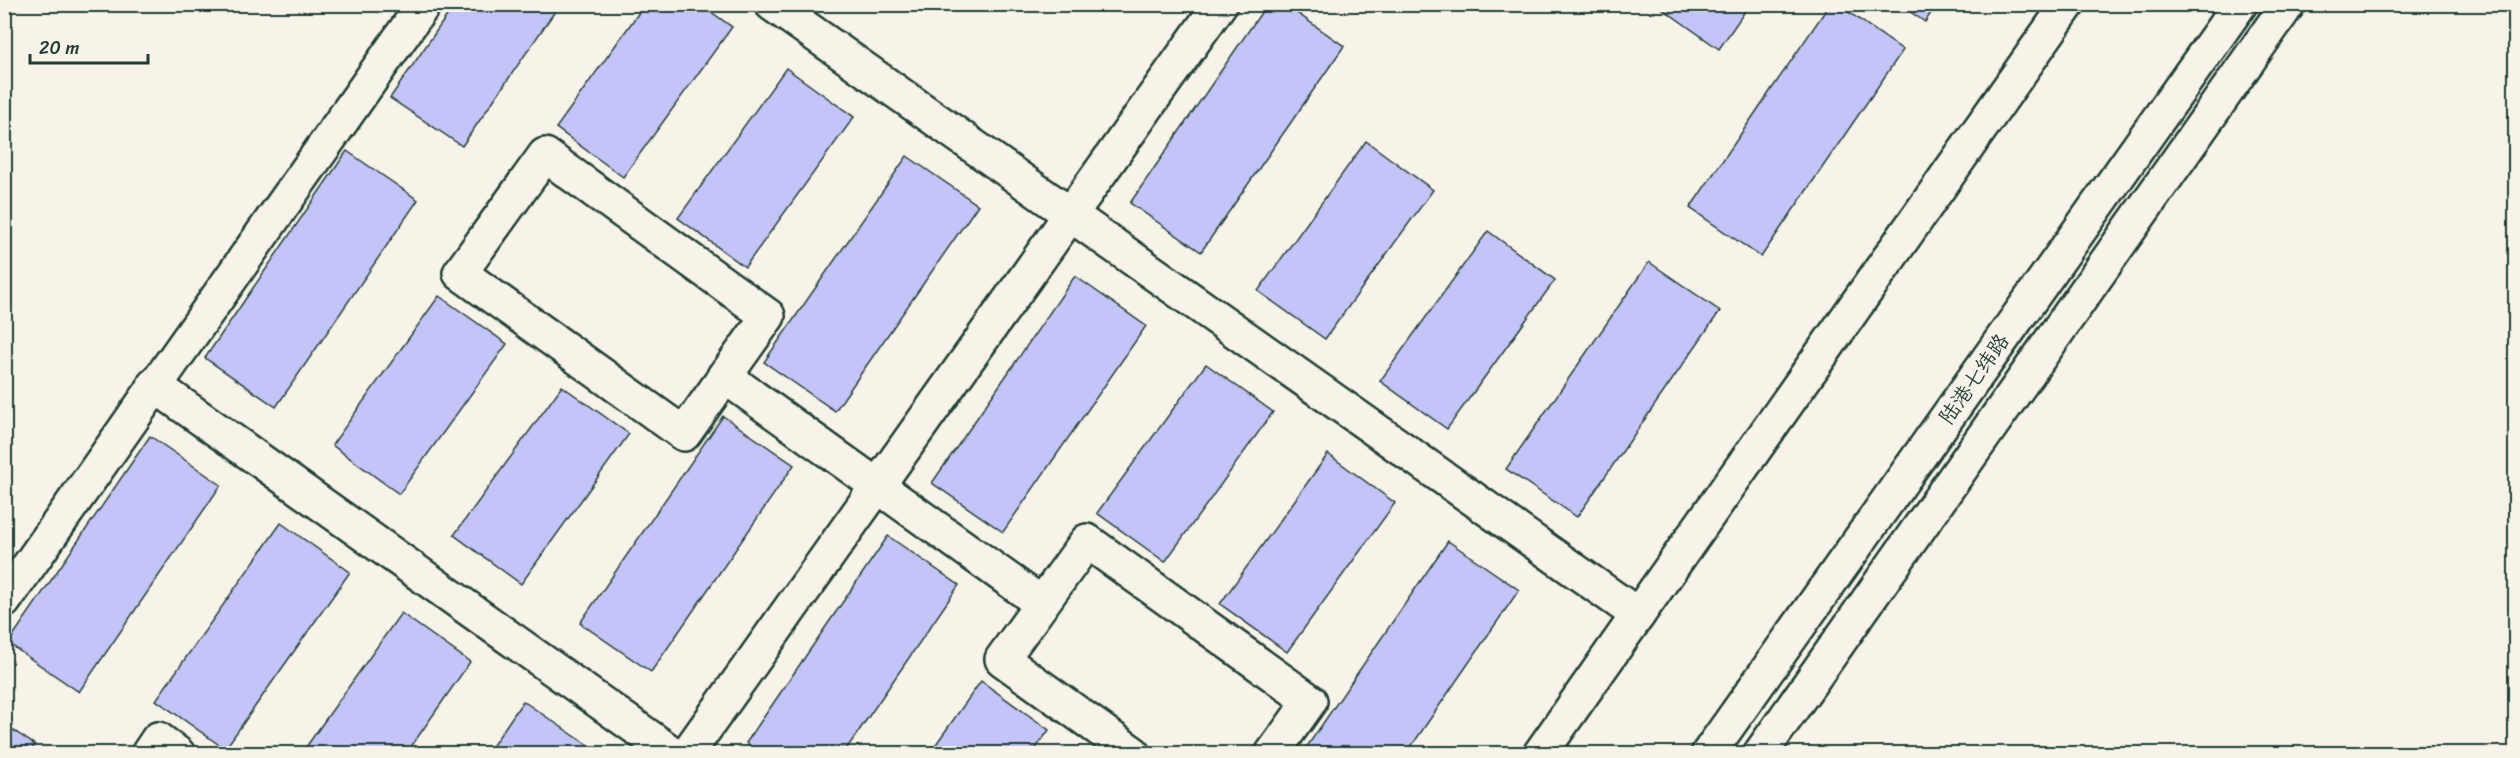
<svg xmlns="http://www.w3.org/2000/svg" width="2520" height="758" viewBox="0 0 2520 758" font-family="Sriracha,'LXGW WenKai TC',sans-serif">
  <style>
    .building { fill: #c3c4f7; stroke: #1f3d34; stroke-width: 1.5 }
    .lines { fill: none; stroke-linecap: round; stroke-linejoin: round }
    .minor-casing { stroke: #1f3d34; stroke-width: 38 }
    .minor { stroke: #f7f3e8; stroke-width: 33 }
    .labels { text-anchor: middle; stroke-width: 5; stroke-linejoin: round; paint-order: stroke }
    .street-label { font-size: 21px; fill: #1f3d34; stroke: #f7f3e8 }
  </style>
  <rect width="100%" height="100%" fill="#f7f3e8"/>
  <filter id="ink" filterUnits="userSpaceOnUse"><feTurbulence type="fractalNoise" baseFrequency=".0167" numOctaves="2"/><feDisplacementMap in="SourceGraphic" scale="12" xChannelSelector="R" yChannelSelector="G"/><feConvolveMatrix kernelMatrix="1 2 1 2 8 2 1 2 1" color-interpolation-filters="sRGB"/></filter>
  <g filter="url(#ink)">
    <!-- building -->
    <g class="building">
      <polygon points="455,4 560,4 462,146 390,98"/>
      <polygon points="645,4 700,4 732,27 623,177 556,128"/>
      <polygon points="1267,4 1284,4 1344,46 1201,252 1130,203"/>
      <polygon points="1656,4 1750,4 1719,49"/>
      <polygon points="1830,4 1837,4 1903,50 1761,257 1690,208"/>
      <polygon points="1899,4 1937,4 1925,22"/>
      <polygon points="786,68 854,117 745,267 678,218"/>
      <polygon points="1366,141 1433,190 1325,339 1258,291"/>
      <polygon points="347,151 418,200 276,407 205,358"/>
      <polygon points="907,156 978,205 835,411 764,362"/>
      <polygon points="1488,231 1555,280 1447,429 1380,381"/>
      <polygon points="1649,262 1720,311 1577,517 1506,469"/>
      <polygon points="1075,276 1146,326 1003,532 932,483"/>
      <polygon points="439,296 507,344 399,494 332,445"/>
      <polygon points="1206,364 1273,412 1165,562 1097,513"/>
      <polygon points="562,386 629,434 521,584 454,535"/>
      <polygon points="723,416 794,465 651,672 580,623"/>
      <polygon points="150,436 221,485 79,692 8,643"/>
      <polygon points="1328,454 1395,503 1287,652 1220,604"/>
      <polygon points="281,523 350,572 225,749 156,700"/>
      <polygon points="888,536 959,585 843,754 761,754 746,743"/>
      <polygon points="1448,541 1519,590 1406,754 1314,754 1306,748"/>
      <polygon points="401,613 470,662 406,754 301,754"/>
      <polygon points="981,681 1049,730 1032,754 929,754"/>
      <polygon points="523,701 595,750 593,754 487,754"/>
      <polygon points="4,724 35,745 29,754 4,754"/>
    </g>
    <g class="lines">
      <!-- minor casing -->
      <g class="minor-casing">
        <g id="minor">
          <polyline points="772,4 1638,615"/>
          <polygon points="545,155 768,316 684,434 460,273"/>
          <polyline points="724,376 1041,603"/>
          <polyline points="154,385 673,754"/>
          <polyline points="4,601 424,4"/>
          <polyline points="148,754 158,739 178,754"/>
          <polyline points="687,754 1220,4"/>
          <polyline points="1134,754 1002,659 1087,541 1310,701 1272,754"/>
          <polyline points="1540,754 2068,4"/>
          <polyline points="1708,754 2240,4"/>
          <polyline points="1760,754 2288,4"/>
        </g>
      </g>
      <!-- minor -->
      <use href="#minor" class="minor"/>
    </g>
  </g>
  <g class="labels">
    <!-- street labels -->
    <g class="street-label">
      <text transform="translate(1974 379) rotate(-55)" y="7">陆港七纬路</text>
    </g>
  </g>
  <!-- margin -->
  <rect width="2520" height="758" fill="none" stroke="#f7f3e8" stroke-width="24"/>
  <rect x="12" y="12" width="2496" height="734" fill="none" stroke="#1f3d34" stroke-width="2" filter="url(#ink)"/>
  <!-- scale -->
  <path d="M30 54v9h118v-9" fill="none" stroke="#1f3d34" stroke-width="3"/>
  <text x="39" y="54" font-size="18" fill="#1f3d34" stroke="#f7f3e8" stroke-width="4.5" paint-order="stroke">20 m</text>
</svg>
